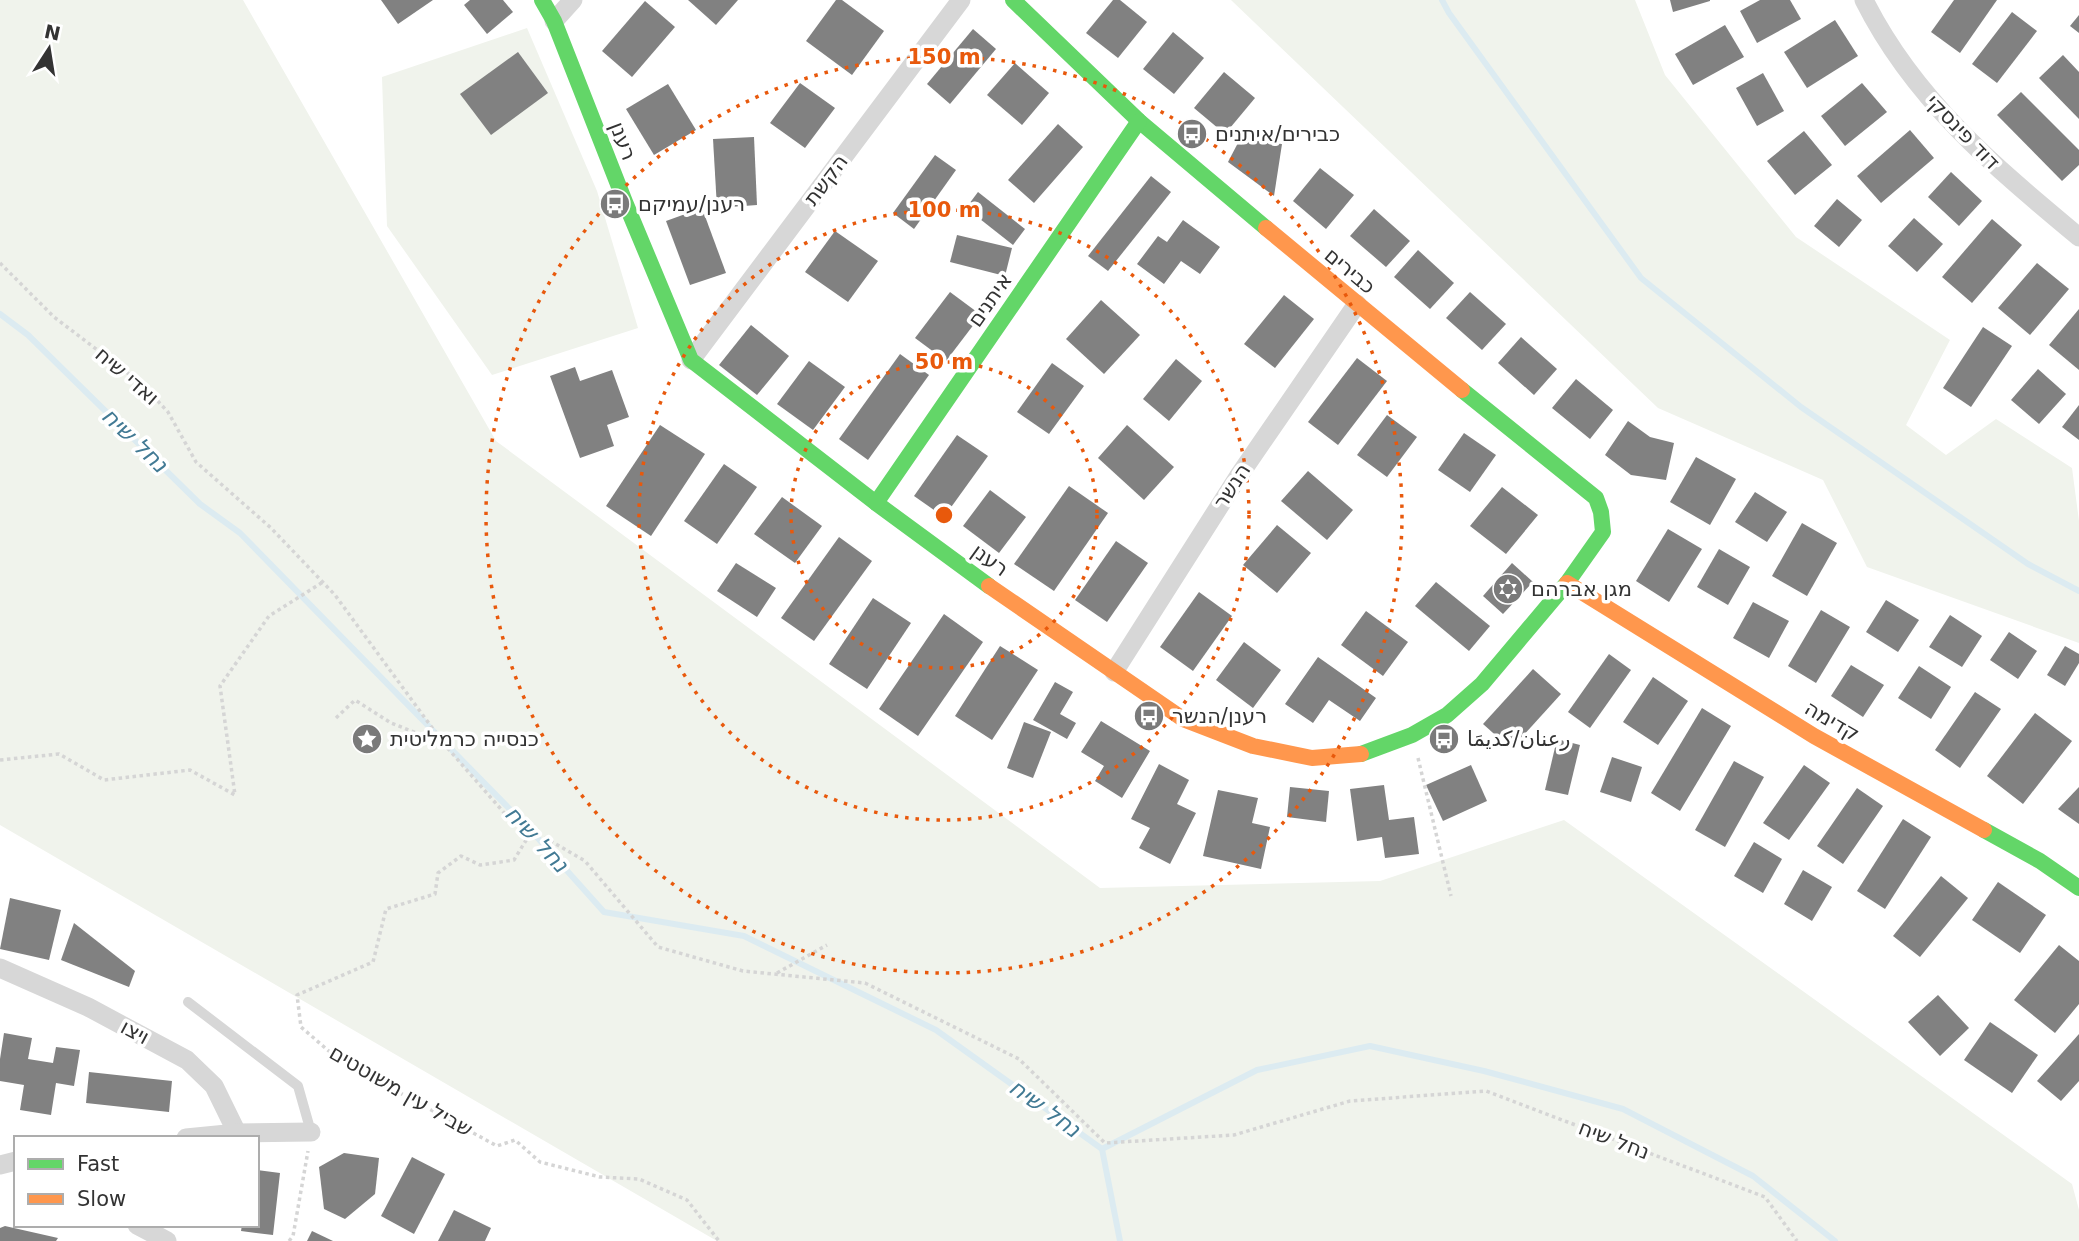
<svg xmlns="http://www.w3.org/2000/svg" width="2079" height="1241" viewBox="0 0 2079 1241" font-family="'DejaVu Sans','Noto Naskh Arabic',Heebo,sans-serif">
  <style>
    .green { fill: #f0f3ec }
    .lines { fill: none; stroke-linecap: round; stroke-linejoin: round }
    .stream { stroke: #dcebf1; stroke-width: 6 }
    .building { fill: #818181 }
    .path { stroke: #d5d5d5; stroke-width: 3.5; stroke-dasharray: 3.5 3.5; stroke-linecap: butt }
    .lane { stroke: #d7d7d7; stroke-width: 10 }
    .street { stroke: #d7d7d7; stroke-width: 19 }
    .fast { stroke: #63d668; stroke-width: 16 }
    .slow { stroke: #ff974d; stroke-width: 16 }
    .ring { fill: none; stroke: #e8590c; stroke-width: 3.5; stroke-dasharray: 3.5 7 }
    .labels { text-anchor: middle; stroke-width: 7; stroke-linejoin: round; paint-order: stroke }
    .street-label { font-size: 21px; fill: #333; stroke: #fff }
    .poi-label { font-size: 21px; fill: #333; stroke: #fff; text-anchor: start }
    .water-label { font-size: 23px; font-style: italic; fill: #427a94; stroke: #fff }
    .centre { fill: #e8590c; stroke: #fff; stroke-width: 3.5 }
    .ring-label { font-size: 21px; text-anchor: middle; font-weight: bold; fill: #e8590c; stroke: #fff; stroke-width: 7; stroke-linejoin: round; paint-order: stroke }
  </style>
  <rect width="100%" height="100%" fill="#fff"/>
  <!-- green -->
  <g class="green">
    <polygon points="0,0 243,0 496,441 1100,888 1380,881 1564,820 2072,1184 2079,1210 2079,1241 717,1241 0,825"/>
    <polygon points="1231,0 1635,0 1665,75 1796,237 1950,340 1906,425 1946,455 1996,419 2072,468 2079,521 2079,643 1867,567 1823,480 1658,408"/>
    <polygon points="527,28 597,191 638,328 492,375 387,226 382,77"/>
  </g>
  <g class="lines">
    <!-- stream -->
    <g class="stream">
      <polyline points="1442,0 1449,13 1641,278 1801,407 2028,564 2079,591"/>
      <polyline points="0,314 28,335 200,504 240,533 535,835 604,912 744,936 936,1030 1102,1149 1120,1241"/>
      <polyline points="1102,1149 1257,1070 1370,1046 1484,1071 1623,1109 1753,1176 1835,1241"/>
    </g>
  </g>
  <!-- building -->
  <g class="building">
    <polygon points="381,0 433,0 398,24"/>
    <polygon points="470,0 503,0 513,12 487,34 464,5"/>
    <polygon points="688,0 738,0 716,25"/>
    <polygon points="836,0 842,0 884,31 852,75 806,41"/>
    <polygon points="1113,0 1120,0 1147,22 1118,58 1086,33"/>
    <polygon points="1670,0 1710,0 1710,1 1673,12"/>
    <polygon points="1760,0 1790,0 1801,19 1757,43 1740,11"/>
    <polygon points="1954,0 1997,0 1960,53 1931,32"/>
    <polygon points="645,1 675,27 632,77 602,51"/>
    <polygon points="2012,12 2037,31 1997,83 1972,64"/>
    <polygon points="2079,15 2079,33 2070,26"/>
    <polygon points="1835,20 1858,56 1807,88 1784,52"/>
    <polygon points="1725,25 1744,57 1693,85 1675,54"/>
    <polygon points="973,29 996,49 950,104 927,84"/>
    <polygon points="1173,32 1204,58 1174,94 1143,69"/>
    <polygon points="518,52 548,93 491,135 460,94"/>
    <polygon points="2063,55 2079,72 2079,119 2039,78"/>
    <polygon points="1015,63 1049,93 1022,125 987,95"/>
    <polygon points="1224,72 1255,98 1225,134 1194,108"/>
    <polygon points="1763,73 1784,111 1757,126 1736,88"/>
    <polygon points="800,83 835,108 805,148 770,123"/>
    <polygon points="1862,83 1887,112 1845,146 1821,116"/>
    <polygon points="668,84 696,130 654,155 626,109"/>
    <polygon points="2021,92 2079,150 2079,165 2062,181 1997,115"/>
    <polygon points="1058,124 1083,147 1034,203 1008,180"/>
    <polygon points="1910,130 1934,158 1881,203 1857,176"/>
    <polygon points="1804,131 1832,165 1795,195 1767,161"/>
    <polygon points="754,137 757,205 717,208 713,139"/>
    <polygon points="1240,139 1282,144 1274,196 1228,162"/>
    <polygon points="935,155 956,170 914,229 893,213"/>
    <polygon points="1320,168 1354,195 1326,229 1293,201"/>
    <polygon points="1951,172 1982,201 1959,226 1928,197"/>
    <polygon points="1151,176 1171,192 1108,271 1088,256"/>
    <polygon points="978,192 1025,229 1013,245 966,208"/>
    <polygon points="1837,199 1862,220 1839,247 1814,226"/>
    <polygon points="702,208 726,273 690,285 666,221"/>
    <polygon points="1374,209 1410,241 1386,267 1350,236"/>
    <polygon points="1914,218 1943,244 1917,272 1888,246"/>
    <polygon points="1992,219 2022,245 1972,303 1942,277"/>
    <polygon points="1183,220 1220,247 1200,274 1181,261 1164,284 1137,264 1158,236 1167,242"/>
    <polygon points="835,231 878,261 848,302 805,272"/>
    <polygon points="957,235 1012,248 1005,276 950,262"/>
    <polygon points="1418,250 1454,283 1430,309 1394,277"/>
    <polygon points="2037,263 2069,289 2030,335 1998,308"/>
    <polygon points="950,292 981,315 946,361 915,338"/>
    <polygon points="1470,292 1506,324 1482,350 1446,318"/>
    <polygon points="1284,295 1314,319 1275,368 1244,344"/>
    <polygon points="1101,300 1140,335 1104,374 1066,339"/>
    <polygon points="2079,309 2079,370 2049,345"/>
    <polygon points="751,325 789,356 757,395 719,365"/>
    <polygon points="1983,327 2012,346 1971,407 1943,388"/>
    <polygon points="1521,337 1557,369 1534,395 1498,363"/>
    <polygon points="900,354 929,375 868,460 839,439"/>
    <polygon points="1357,358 1387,381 1338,445 1308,422"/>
    <polygon points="1176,359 1202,381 1169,421 1143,399"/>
    <polygon points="809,361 845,387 813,430 777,404"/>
    <polygon points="1052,363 1084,386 1049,434 1017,412"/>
    <polygon points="575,367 580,381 612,370 629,417 607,425 614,446 580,458 550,376"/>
    <polygon points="2038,369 2066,394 2039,424 2011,400"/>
    <polygon points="1576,379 1613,410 1590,439 1552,408"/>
    <polygon points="2079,405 2079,440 2062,427"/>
    <polygon points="1387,415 1417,437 1387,477 1357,455"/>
    <polygon points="1628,421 1650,437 1674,443 1666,480 1631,475 1605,455"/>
    <polygon points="660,425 705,454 651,536 606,506"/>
    <polygon points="1127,425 1174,467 1144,500 1098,458"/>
    <polygon points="1464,433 1496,455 1470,492 1438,470"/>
    <polygon points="957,435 988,456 944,517 914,496"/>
    <polygon points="1696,457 1736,479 1710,525 1670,502"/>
    <polygon points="724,464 757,487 717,544 684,521"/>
    <polygon points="1308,471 1353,510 1327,540 1281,501"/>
    <polygon points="1069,486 1108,513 1054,591 1014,564"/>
    <polygon points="1502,487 1538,515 1506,554 1470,526"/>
    <polygon points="990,490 1026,517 999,553 963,526"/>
    <polygon points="1755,492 1787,512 1767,542 1735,522"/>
    <polygon points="782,497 822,526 795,563 754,534"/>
    <polygon points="1802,523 1837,543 1807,596 1772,576"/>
    <polygon points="1277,525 1311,553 1277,593 1243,565"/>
    <polygon points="1668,529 1702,549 1669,602 1636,581"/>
    <polygon points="839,537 872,561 814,641 781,618"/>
    <polygon points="1116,541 1148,563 1107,622 1075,600"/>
    <polygon points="1719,549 1750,567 1728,605 1697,587"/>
    <polygon points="736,563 776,588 757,617 717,591"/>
    <polygon points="1512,563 1533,582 1503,614 1483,596"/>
    <polygon points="1436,582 1490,626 1469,651 1415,606"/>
    <polygon points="1199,592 1232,616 1193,671 1160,647"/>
    <polygon points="873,598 911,623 867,689 829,664"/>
    <polygon points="1886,600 1919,620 1898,652 1866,632"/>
    <polygon points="1753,602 1789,621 1769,658 1733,638"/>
    <polygon points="1821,610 1850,627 1816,683 1788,666"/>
    <polygon points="1366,611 1408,642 1383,676 1341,645"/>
    <polygon points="944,614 983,642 918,736 879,709"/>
    <polygon points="1950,615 1982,636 1962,667 1929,647"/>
    <polygon points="2009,632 2037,651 2018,679 1990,660"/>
    <polygon points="1244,642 1281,670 1253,708 1216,680"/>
    <polygon points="1000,646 1038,670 992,740 955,716"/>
    <polygon points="2065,646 2079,654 2079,663 2065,686 2047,675"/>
    <polygon points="1609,654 1631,670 1590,728 1568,712"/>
    <polygon points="1318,657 1376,698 1360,721 1329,700 1313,723 1285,704"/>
    <polygon points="1851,665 1884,685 1863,717 1831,696"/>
    <polygon points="1919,666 1951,687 1931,719 1898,698"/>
    <polygon points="1533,669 1561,694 1511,749 1483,724"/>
    <polygon points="1653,677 1688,701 1658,745 1623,722"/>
    <polygon points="1055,682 1073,692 1060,714 1076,723 1067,739 1033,720"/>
    <polygon points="1975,692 2001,709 1960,768 1935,750"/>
    <polygon points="1702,708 1731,726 1680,811 1651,793"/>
    <polygon points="2035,713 2072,741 2023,804 1987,776"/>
    <polygon points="1101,721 1150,751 1122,798 1095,781 1104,766 1081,752"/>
    <polygon points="1024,722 1051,732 1033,778 1007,768"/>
    <polygon points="1557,739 1580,745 1568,795 1545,790"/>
    <polygon points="1612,757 1642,767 1631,802 1600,792"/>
    <polygon points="1734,761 1764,777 1725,847 1695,830"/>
    <polygon points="1159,764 1189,780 1177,804 1196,813 1170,864 1139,848 1150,828 1131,819"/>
    <polygon points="1471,765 1487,801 1443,821 1426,785"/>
    <polygon points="1804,765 1830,783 1789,840 1763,823"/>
    <polygon points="1384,785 1389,820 1414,817 1419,854 1385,858 1382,837 1357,841 1350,789"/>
    <polygon points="1290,787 1329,791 1326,822 1287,817"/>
    <polygon points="2079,787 2079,824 2058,809"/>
    <polygon points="1857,788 1883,806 1843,864 1817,846"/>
    <polygon points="1218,790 1258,798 1252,823 1270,827 1261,869 1203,856"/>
    <polygon points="1903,819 1931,837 1885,909 1857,891"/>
    <polygon points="1754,842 1782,859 1763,893 1734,876"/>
    <polygon points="1803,870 1832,887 1812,921 1784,904"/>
    <polygon points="1941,876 1968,898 1920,957 1893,936"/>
    <polygon points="1998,882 2046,915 2020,953 1972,920"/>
    <polygon points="10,898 61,910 49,960 0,949"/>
    <polygon points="74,923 135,971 129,987 61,960"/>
    <polygon points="2059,945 2079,961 2079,1004 2055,1033 2014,1000"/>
    <polygon points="1938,995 1969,1028 1940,1056 1908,1022"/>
    <polygon points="1990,1022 2038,1055 2012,1093 1964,1060"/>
    <polygon points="4,1033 32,1038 28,1059 53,1063 56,1047 80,1050 74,1086 56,1083 51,1115 20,1110 24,1085 0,1081 0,1059"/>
    <polygon points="2079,1034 2079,1081 2061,1101 2037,1081"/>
    <polygon points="89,1072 172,1081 169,1112 86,1103"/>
    <polygon points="344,1153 379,1158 375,1194 345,1219 324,1209 319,1167"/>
    <polygon points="412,1157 445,1174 414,1234 381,1216"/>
    <polygon points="257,1170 280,1173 273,1235 241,1231 242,1225 257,1225"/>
    <polygon points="454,1210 491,1228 485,1241 438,1241"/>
    <polygon points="5,1226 58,1238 56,1241 0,1241 0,1228"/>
    <polygon points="312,1231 333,1241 307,1241"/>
  </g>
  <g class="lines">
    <!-- path -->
    <g class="path">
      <polyline points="0,263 54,317 142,384 168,412 196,462 271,528 335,595 444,744 506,815 585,861 658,947 743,971 865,983 1019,1059 1105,1143 1234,1135 1350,1101 1486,1091 1765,1197 1797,1241"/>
      <polyline points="336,718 355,700 391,723 442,743"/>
      <polyline points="1418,758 1451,896"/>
      <polyline points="0,760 59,754 104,780 190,770 235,795 220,686 269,616 323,582"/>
      <polyline points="517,823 528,837 514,860 480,865 461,856 438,873 435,894 386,909 373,962 297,995 301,1027 338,1059 497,1146 515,1140 540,1162 600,1177 639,1179 687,1200 719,1241"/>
      <polyline points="777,973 827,945"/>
      <polyline points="289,1241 293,1236 308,1151"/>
    </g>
    <!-- lane -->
    <polyline class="lane" points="188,1002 298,1086 311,1132"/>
    <!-- street -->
    <g class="street">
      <path d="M1864 0C1914 100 1995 167 2079 237"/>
      <polyline points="554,21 573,0"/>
      <polyline points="691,360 961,0"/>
      <polyline points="1114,672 1238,477 1357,304"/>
      <polyline points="0,968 88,1007 187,1060 214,1086 237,1133 186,1138"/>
      <polyline points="237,1133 311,1132"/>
      <polyline points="0,1165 16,1161"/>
      <polyline points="137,1225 167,1241"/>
    </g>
    <!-- fast -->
    <g class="fast">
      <polyline points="542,0 554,21 625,202 691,360 876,503 989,586"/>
      <polyline points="1013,0 1139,121 1266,228"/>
      <polyline points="876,503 1139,121"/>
      <polyline points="1361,754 1412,735 1447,715 1482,684 1567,583 1603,532 1601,512 1596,498 1462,390"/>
      <polyline points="1984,830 2040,861 2079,888"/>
    </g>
    <!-- slow -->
    <g class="slow">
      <polyline points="1266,228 1462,390"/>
      <polyline points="1567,583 1814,736 1984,830"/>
      <polyline points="989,586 1183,719 1253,746 1312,758 1361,754"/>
    </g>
  </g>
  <!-- distance rings -->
  <g class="ring">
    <circle cx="944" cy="515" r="153"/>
    <circle cx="944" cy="515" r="305"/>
    <circle cx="944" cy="515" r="458"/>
  </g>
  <!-- icons -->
  <defs>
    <g id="bus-disc" transform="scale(1.575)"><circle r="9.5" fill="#7a7a7a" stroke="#fff"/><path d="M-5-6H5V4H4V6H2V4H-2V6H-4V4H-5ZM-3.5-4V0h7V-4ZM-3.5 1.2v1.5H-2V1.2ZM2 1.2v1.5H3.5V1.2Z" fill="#fff"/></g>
    <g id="synagogue-disc" transform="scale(1.575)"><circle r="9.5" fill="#7a7a7a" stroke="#fff"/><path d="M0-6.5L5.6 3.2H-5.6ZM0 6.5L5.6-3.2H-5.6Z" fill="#fff"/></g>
    <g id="sight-disc" transform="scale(1.575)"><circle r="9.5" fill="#7a7a7a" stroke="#fff"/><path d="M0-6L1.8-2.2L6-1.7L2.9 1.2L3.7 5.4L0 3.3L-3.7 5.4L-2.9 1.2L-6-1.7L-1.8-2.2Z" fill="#fff"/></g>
  </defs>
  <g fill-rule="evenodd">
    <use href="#bus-disc" x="1192" y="134"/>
    <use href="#bus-disc" x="615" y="204"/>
    <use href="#synagogue-disc" x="1508" y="589"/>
    <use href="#bus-disc" x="1149" y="716"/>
    <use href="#sight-disc" x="367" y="739"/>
    <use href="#bus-disc" x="1444" y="739"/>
  </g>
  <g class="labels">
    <!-- street labels -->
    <g class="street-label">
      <text transform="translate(1963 132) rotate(46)" y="7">דוד פינסקי</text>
      <text transform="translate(623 141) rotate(69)" y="7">רענן</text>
      <text transform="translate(826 180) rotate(-53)" y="7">הקשת</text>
      <text transform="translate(1350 271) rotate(40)" y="7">כבירים</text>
      <text transform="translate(990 300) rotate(-55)" y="7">איתנים</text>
      <text transform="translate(127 376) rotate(41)" y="7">ואדי שיח</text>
      <text transform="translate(1232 486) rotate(-57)" y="7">הנשר</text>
      <text transform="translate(990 560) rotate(36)" y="7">רענן</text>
      <text transform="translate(1832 721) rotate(30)" y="7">קדימה</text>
      <text transform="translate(135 1032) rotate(28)" y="7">ויצו</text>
      <text transform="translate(401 1091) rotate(30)" y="7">שביל עין משוטטים</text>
      <text transform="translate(1614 1140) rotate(21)" y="7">נחל שיח</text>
    </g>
    <!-- poi labels -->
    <g class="poi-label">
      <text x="1215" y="141">כבירים/איתנים</text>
      <text x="638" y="211">רענן/עמיקם</text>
      <text x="1531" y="596">מגן אברהם</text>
      <text x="1172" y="723">רענן/הנשר</text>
      <text x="390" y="746">כנסייה כרמליטית</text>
      <text x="1467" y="746">رعنان/كديمَا</text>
    </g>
    <!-- water labels -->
    <g class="water-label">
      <text transform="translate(135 440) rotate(44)" y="8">נחל שיח</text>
      <text transform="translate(537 839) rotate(47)" y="8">נחל שיח</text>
      <text transform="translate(1045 1108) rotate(36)" y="8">נחל שיח</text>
    </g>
  </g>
  <circle cx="944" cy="515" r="10" class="centre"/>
  <g class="ring-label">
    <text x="944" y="64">150 m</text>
    <text x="944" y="217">100 m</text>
    <text x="944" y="369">50 m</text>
  </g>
  <!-- legend -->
  <rect x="14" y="1136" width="245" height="91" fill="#ffffff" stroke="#adadad" stroke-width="2"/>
  <rect x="28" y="1159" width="35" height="10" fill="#63d668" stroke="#adadad" stroke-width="2"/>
  <text x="77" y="1171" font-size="21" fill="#333333">Fast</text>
  <rect x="28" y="1194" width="35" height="10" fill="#ff974d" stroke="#adadad" stroke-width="2"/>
  <text x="77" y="1206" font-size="21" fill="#333333">Slow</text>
  <!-- north arrow -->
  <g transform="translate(49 49) rotate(12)" stroke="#ffffff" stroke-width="5" paint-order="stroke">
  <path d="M0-5L12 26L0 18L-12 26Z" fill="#333333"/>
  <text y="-10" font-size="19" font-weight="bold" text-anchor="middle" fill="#333333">N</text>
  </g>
</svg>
